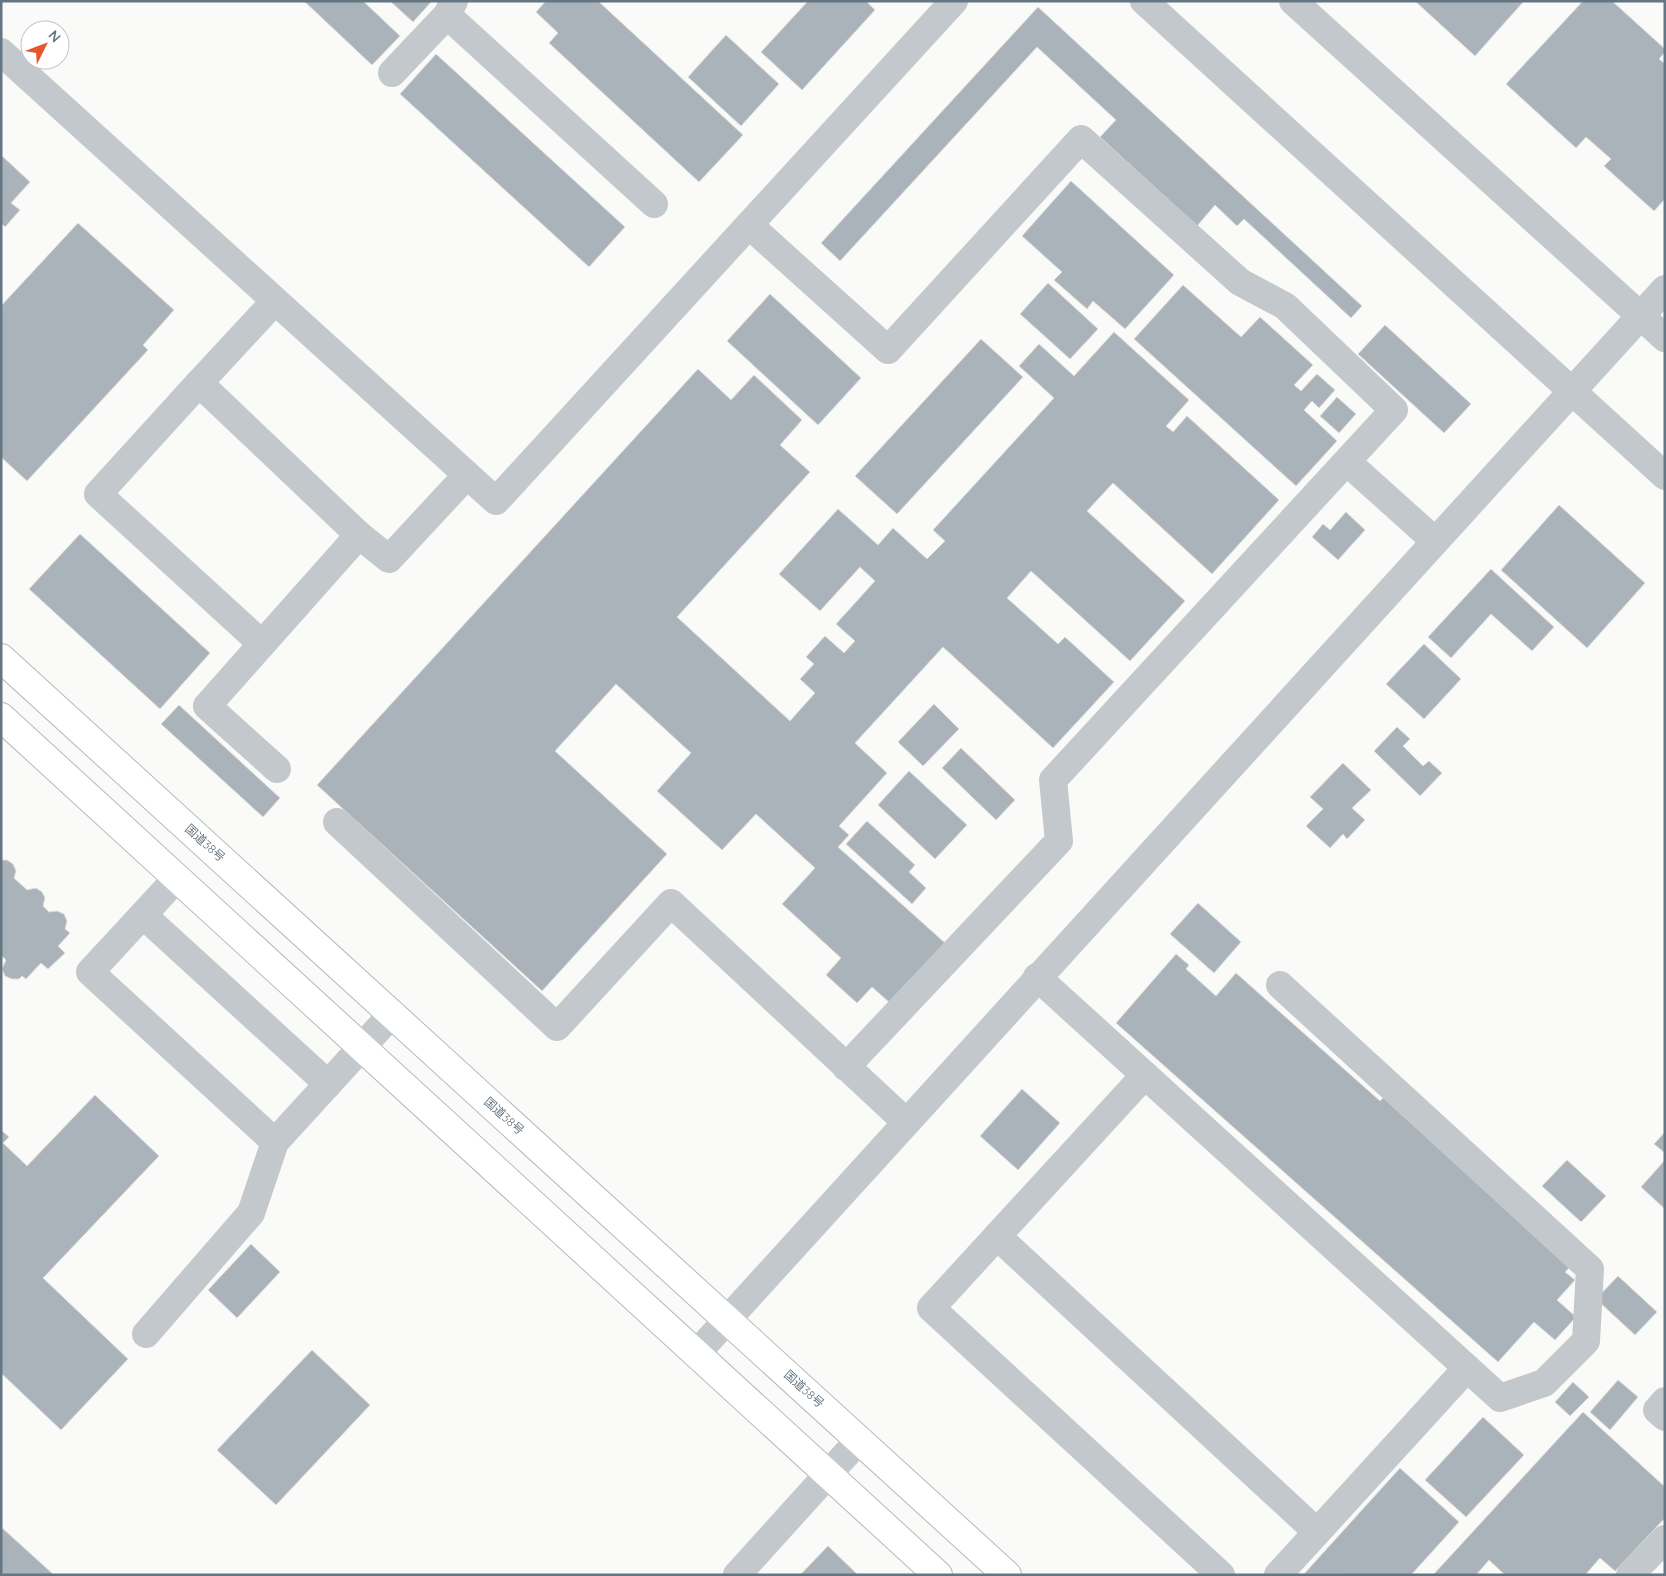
<svg xmlns="http://www.w3.org/2000/svg" width="1666" height="1576" viewBox="0 0 1666 1576" font-family="Quicksand,'Noto Sans JP',sans-serif">
  <style>
    .building { fill: #aab3b9; stroke: #dcdcda }
    .lines { fill: none; stroke-linecap: round; stroke-linejoin: round }
    .highway-casing { stroke: #b4b9bd; stroke-width: 30 }
    .minor { stroke: #c3c8cc; stroke-width: 28 }
    .highway { stroke: #fff; stroke-width: 28 }
    .labels { text-anchor: middle; stroke-width: 5; stroke-linejoin: round; paint-order: stroke }
    .street-label { font-size: 12px; fill: #657683; stroke: #fff }
  </style>
  <rect width="100%" height="100%" fill="#fafaf8"/>
  <!-- building -->
  <g class="building">
    <polygon points="304,1 363,1 400,36 372,65"/>
    <polygon points="390,1 432,1 413,22"/>
    <polygon points="546,1 598,1 743,135 699,182 549,43 558,33 536,12"/>
    <polygon points="808,1 866,1 875,10 802,90 761,52"/>
    <polygon points="1415,1 1524,1 1475,56"/>
    <polygon points="1583,1 1612,1 1665,49 1665,52 1659,59 1665,64 1665,199 1654,211 1604,166 1611,159 1586,137 1576,148 1506,84"/>
    <polygon points="1038,7 1362,306 1351,318 1244,219 1237,226 1215,205 1197,226 1100,137 1116,120 1037,47 840,261 821,243"/>
    <polygon points="726,35 779,84 741,126 688,77"/>
    <polygon points="436,54 625,227 589,267 400,94"/>
    <polygon points="1,155 30,182 11,203 20,210 5,227 1,223"/>
    <polygon points="1071,181 1174,275 1125,329 1093,301 1087,309 1054,280 1062,272 1022,236"/>
    <polygon points="78,223 174,310 143,345 148,350 27,481 1,457 1,306"/>
    <polygon points="1048,283 1098,329 1070,359 1020,314"/>
    <polygon points="1183,285 1241,337 1260,317 1313,365 1294,385 1301,391 1317,374 1335,390 1319,408 1312,401 1304,410 1337,441 1296,486 1134,339"/>
    <polygon points="770,294 861,378 818,425 727,341"/>
    <polygon points="1385,325 1471,404 1444,433 1358,354"/>
    <polygon points="1114,332 1189,400 1166,426 1173,432 1187,416 1279,500 1212,574 1113,483 1087,511 1185,601 1130,661 1031,571 1007,598 1058,644 1065,637 1114,682 1053,748 943,647 855,743 887,773 839,826 849,835 838,847 945,943 890,1003 872,987 857,1003 826,975 841,958 782,904 815,868 756,814 722,850 657,791 691,753 616,684 555,751 667,854 542,991 317,785 698,369 731,400 754,375 802,420 780,445 810,472 677,617 790,721 815,693 800,679 814,664 806,657 825,636 844,653 855,641 836,624 875,581 860,567 820,611 779,574 838,509 878,545 893,528 927,559 945,541 933,530 1054,398 1019,366 1039,344 1074,376"/>
    <polygon points="981,339 1023,377 897,514 855,476"/>
    <polygon points="1337,397 1356,414 1339,433 1320,416"/>
    <polygon points="1559,505 1645,583 1587,648 1501,570"/>
    <polygon points="1346,512 1365,530 1338,560 1312,537 1323,524 1330,530"/>
    <polygon points="80,534 210,653 160,709 29,589"/>
    <polygon points="1491,569 1554,627 1532,651 1491,614 1451,658 1428,637"/>
    <polygon points="1424,644 1461,679 1424,719 1386,684"/>
    <polygon points="934,704 959,729 923,766 898,742"/>
    <polygon points="179,705 280,798 263,817 161,724"/>
    <polygon points="1397,727 1410,739 1403,746 1423,766 1429,761 1442,773 1420,796 1374,751"/>
    <polygon points="961,748 1015,800 996,820 942,768"/>
    <polygon points="1343,763 1371,790 1352,808 1365,820 1347,839 1343,834 1330,848 1306,826 1323,809 1310,797"/>
    <polygon points="909,771 967,825 935,859 878,805"/>
    <polygon points="867,821 915,865 909,872 926,888 912,904 846,844"/>
    <polygon points="1,860 7,860 13,864 16,871 14,878 27,890 36,888 42,892 45,898 43,906 49,912 57,911 64,914 67,921 65,929 70,933 58,946 65,953 48,969 41,963 26,979 22,976 19,979 12,979 5,976 2,969 6,960 1,955"/>
    <polygon points="1198,903 1241,942 1214,973 1170,934"/>
    <polygon points="1176,954 1189,965 1186,969 1216,996 1236,973 1380,1101 1384,1097 1573,1264 1565,1272 1575,1280 1557,1300 1576,1317 1555,1340 1534,1322 1498,1362 1116,1023"/>
    <polygon points="1022,1089 1060,1123 1018,1170 980,1136"/>
    <polygon points="95,1095 159,1156 43,1278 128,1359 61,1430 1,1373 1,1130 9,1137 3,1143 27,1166"/>
    <polygon points="1665,1132 1665,1153 1654,1144"/>
    <polygon points="1567,1160 1606,1196 1581,1222 1542,1186"/>
    <polygon points="1665,1160 1665,1209 1641,1187"/>
    <polygon points="251,1244 280,1272 237,1318 208,1290"/>
    <polygon points="1618,1276 1657,1312 1635,1335 1596,1299"/>
    <polygon points="312,1350 370,1405 276,1505 217,1450"/>
    <polygon points="1618,1380 1638,1397 1610,1430 1590,1412"/>
    <polygon points="1573,1382 1589,1397 1570,1416 1555,1402"/>
    <polygon points="1583,1412 1665,1487 1665,1518 1615,1571 1600,1558 1585,1575 1505,1575 1489,1560 1476,1575 1433,1575"/>
    <polygon points="1483,1417 1524,1455 1466,1517 1425,1480"/>
    <polygon points="1400,1468 1459,1522 1411,1575 1304,1574"/>
    <polygon points="1,1527 54,1575 1,1575"/>
    <polygon points="828,1546 858,1575 800,1575"/>
  </g>
  <g class="lines">
    <!-- highway casing -->
    <g class="highway-casing">
      <g id="highway">
        <polyline points="1,658 1007,1575"/>
        <polyline points="1,717 938,1575"/>
      </g>
    </g>
    <!-- minor -->
    <g class="minor">
      <polyline points="454,1 447,15 654,204"/>
      <polyline points="1144,1 1665,476"/>
      <polyline points="1293,1 1665,338"/>
      <polyline points="1,52 496,501 954,1"/>
      <polyline points="392,73 447,15"/>
      <polyline points="749,225 888,350 1081,139 1240,282 1285,306 1394,410 1053,780 1059,841 846,1067"/>
      <polyline points="275,301 199,383 359,535 389,559 467,475"/>
      <polyline points="199,383 98,494 262,644"/>
      <polyline points="1347,462 1435,541"/>
      <polyline points="277,769 207,706 359,535"/>
      <polyline points="337,822 557,1027 671,903 906,1122"/>
      <polyline points="177,878 90,972 275,1142 392,1014"/>
      <polyline points="143,915 328,1084"/>
      <polyline points="1037,977 1500,1398 1544,1383 1586,1341 1590,1269 1280,985"/>
      <polyline points="1145,1075 931,1308 1221,1575"/>
      <polyline points="997,1236 1317,1532"/>
      <polyline points="146,1334 251,1213 275,1142"/>
      <polyline points="696,1354 1665,289"/>
      <polyline points="1665,1401 1657,1410 1665,1417"/>
      <polyline points="737,1575 859,1440"/>
      <polyline points="1278,1575 1467,1368"/>
      <polyline points="1630,1575 1665,1539"/>
    </g>
    <!-- highway -->
    <use href="#highway" class="highway"/>
  </g>
  <g class="labels">
    <!-- street labels -->
    <g class="street-label">
      <text transform="translate(205 843) rotate(42)" y="4">国道38号</text>
      <text transform="translate(504 1116) rotate(42)" y="4">国道38号</text>
      <text transform="translate(804 1389) rotate(42)" y="4">国道38号</text>
    </g>
  </g>
  <!-- border -->
  <rect width="1666" height="1576" fill="none" stroke="#657683" stroke-width="5"/>
  <!-- north arrow -->
  <g transform="translate(45 45) rotate(48)"><circle r="24" fill="#ffffff" stroke="#c1c8cd"/>
  <path d="M0-4L9 19L0 12L-9 19Z" fill="#e4572e"/>
  <text y="-8" font-size="14" font-weight="bold" text-anchor="middle" fill="#657683">N</text>
  </g>
</svg>
